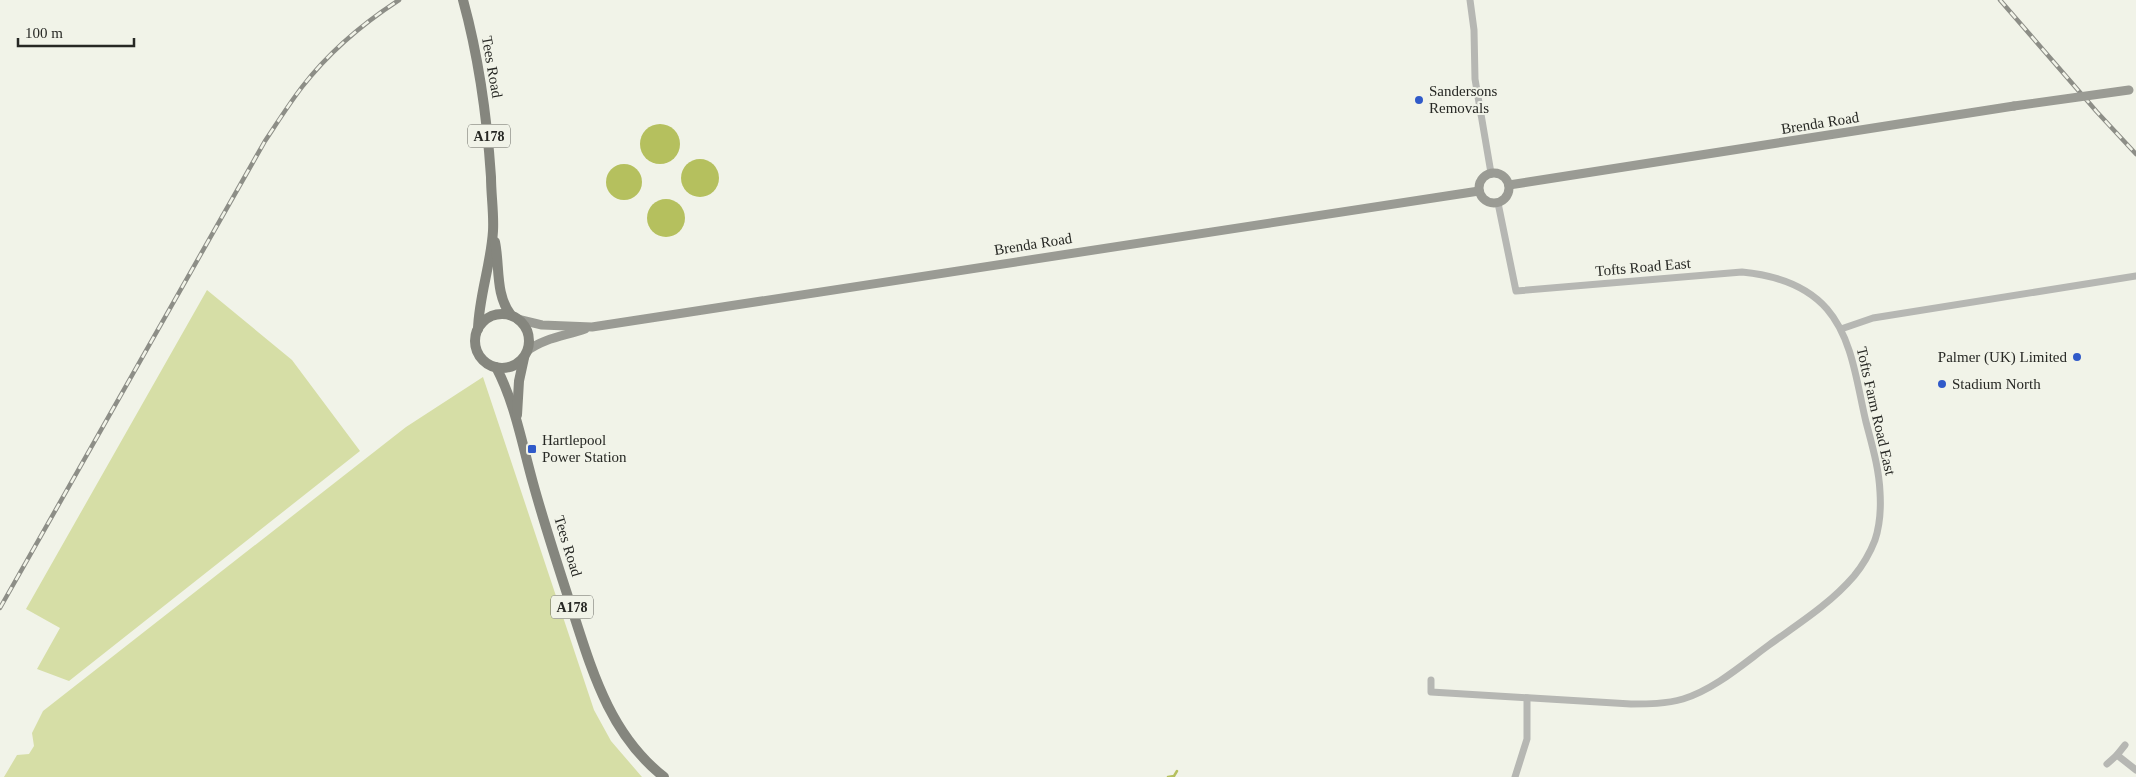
<svg xmlns="http://www.w3.org/2000/svg" width="2136" height="777" viewBox="0 0 2136 777" font-family="'Times New Roman',serif">
  <style>
    .green { fill: #d6dea6 }
    .water { fill: #b5c05e }
    .lines { fill: none; stroke-linecap: round; stroke-linejoin: round }
    .stream { stroke: #b5c05e; stroke-width: 2.5 }
    .minor { stroke: #b6b7b3; stroke-width: 7 }
    .secondary { stroke: #9a9b94; stroke-width: 9 }
    .primary { stroke: #85867e; stroke-width: 10 }
    .rail-casing { stroke: #8d8e87; stroke-width: 4.5 }
    .rail { stroke: #f1f3e8; stroke-width: 2.5; stroke-dasharray: 8; stroke-linecap: butt }
    .secondary-bridge { stroke: #9a9b94; stroke-width: 9 }
    .poi-dot { fill: #305ac9; stroke: #f1f3e8; stroke-width: 2 }
    .labels { text-anchor: middle; stroke-width: 4; stroke-linejoin: round; paint-order: stroke }
    .shield { fill: #f1f3e8; stroke: #64655f; stroke-width: 1 }
    .shield-label { font-size: 14px; font-weight: bold; fill: #272824 }
    .street-label { font-size: 15px; fill: #272824; stroke: #f1f3e8 }
    .poi-label { font-size: 15px; fill: #272824; stroke: #f1f3e8; text-anchor: start }
  </style>
  <rect width="100%" height="100%" fill="#f1f3e8"/>
  <!-- green -->
  <g class="green">
    <polygon points="207,290 292,360 360,451 69,681 37,669 60,628 26,609"/>
    <polygon points="483,377 594,710 611,741 642,777 4,777 17,755 29,754 34,746 32,733 43,711 406,427"/>
  </g>
  <!-- water -->
  <g class="water">
    <circle cx="660" cy="144" r="20"/>
    <circle cx="700" cy="178" r="19"/>
    <circle cx="624" cy="182" r="18"/>
    <circle cx="666" cy="218" r="19"/>
  </g>
  <g class="lines">
    <!-- stream -->
    <polyline class="stream" points="1168,777 1174,776 1177,771"/>
    <!-- minor -->
    <g class="minor">
      <polyline points="1470,0 1474,30 1475,79 1491,173"/>
      <polyline points="1841,329 1873,318 2136,276"/>
      <path d="M1431 680V692L1631 704C1648 704 1666 704 1683 699 1715 689 1743 664 1769 645 1798 624 1830 604 1854 576 1863 565 1870 553 1875 540 1880 525 1881 508 1880 492 1879 468 1872 445 1866 422 1857 385 1853 339 1827 309 1806 285 1773 275 1742 272L1516 291 1498 203"/>
      <polyline points="2117,755 2125,745"/>
      <polyline points="2107,764 2117,755 2136,770"/>
      <polyline points="1515,777 1527,739 1527,698"/>
    </g>
    <!-- secondary -->
    <g class="secondary">
      <circle cx="1494" cy="188" r="15"/>
      <polyline points="1509,185 2014,106"/>
      <polyline points="517,319 542,325 592,327 1479,191"/>
      <path d="M527 351C544 338 565 336 585 329"/>
    </g>
    <!-- primary -->
    <g class="primary">
      <path d="M463 0C479 58 487 117 491 177 491 195 494 213 493 231 491 264 479 296 478 329"/>
      <path d="M495 242C500 266 495 295 511 315"/>
      <circle cx="502" cy="341" r="27"/>
      <path d="M496 367C515 403 522 444 533 483 544 523 557 563 570 603 591 667 608 733 664 777"/>
      <polyline points="517,415 519,381 524,358"/>
    </g>
    <!-- rail casing -->
    <g class="rail-casing">
      <g id="rail">
        <polyline points="2000,0 2097,112 2136,154"/>
        <path d="M0 608 265 141C277 123 289 104 302 87 329 52 362 24 399 0"/>
      </g>
    </g>
    <!-- rail -->
    <use href="#rail" class="rail"/>
    <!-- secondary-bridge -->
    <polyline class="secondary-bridge" points="2014,106 2129,90"/>
  </g>
  <!-- markers -->
  <g class="poi-dot">
    <circle cx="1419" cy="100" r="5"/>
    <circle cx="2077" cy="357" r="5"/>
    <circle cx="1942" cy="384" r="5"/>
    <rect x="527" y="444" width="10" height="10" rx="2.5"/>
  </g>
  <g class="labels">
    <!-- shield labels -->
    <g class="shield">
      <rect x="468" y="124.5" width="42" height="23" rx="4"/>
      <rect x="551" y="595.5" width="42" height="23" rx="4"/>
    </g>
    <g class="shield-label">
      <text x="489" y="141">A178</text>
      <text x="572" y="612">A178</text>
    </g>
    <!-- street labels -->
    <g class="street-label">
      <text transform="translate(492 67) rotate(80)" y="5">Tees Road</text>
      <text transform="translate(1820 123) rotate(-9)" y="5">Brenda Road</text>
      <text transform="translate(1033 244) rotate(-9)" y="5">Brenda Road</text>
      <text transform="translate(1643 267) rotate(-5)" y="5">Tofts Road East</text>
      <text transform="translate(1876 411) rotate(77)" y="5">Tofts Farm Road East</text>
      <text transform="translate(568 546) rotate(73)" y="5">Tees Road</text>
    </g>
    <!-- poi labels -->
    <g class="poi-label">
      <text x="1429" y="96">Sandersons<tspan x="1429" dy="17">Removals</tspan></text>
      <text x="2067" y="362" text-anchor="end">Palmer (UK) Limited</text>
      <text x="1952" y="389">Stadium North</text>
      <text x="542" y="445">Hartlepool<tspan x="542" dy="17">Power Station</tspan></text>
    </g>
  </g>
  <!-- scale -->
  <path d="M18 38v8h116v-8" fill="none" stroke="#272824" stroke-width="2.5"/>
  <text x="25" y="38" font-size="15" fill="#272824" stroke="#f1f3e8" stroke-width="4" paint-order="stroke">100 m</text>
</svg>
